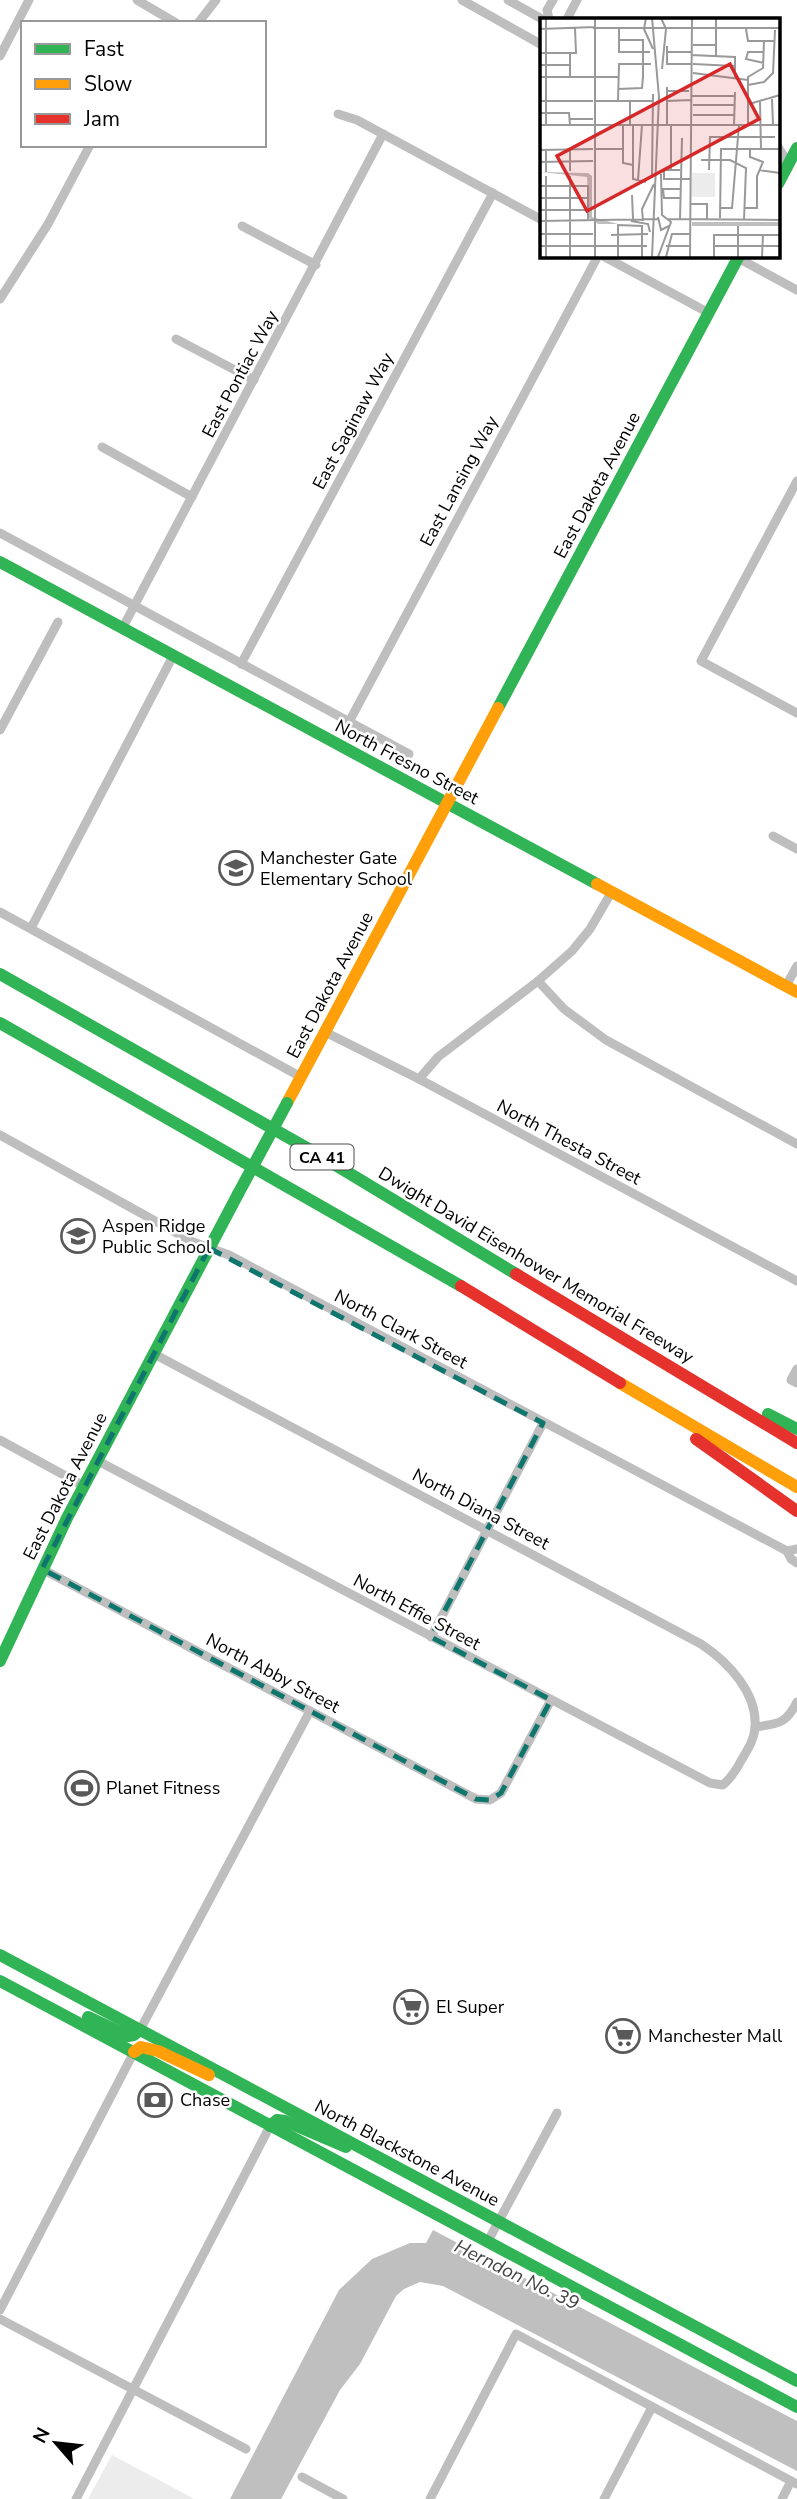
<svg xmlns="http://www.w3.org/2000/svg" width="797" height="2499" viewBox="0 0 797 2499" font-family="'Nunito Sans',sans-serif">
  <style>
    .green { fill: #ececec }
    .water { fill: #bfbfbf }
    .lines { fill: none; stroke-linecap: round; stroke-linejoin: round }
    .street { stroke: #bebebe; stroke-width: 9 }
    .fast { stroke: #30b455; stroke-width: 12 }
    .slow { stroke: #ff9f0a; stroke-width: 12 }
    .jam { stroke: #e5322d; stroke-width: 12 }
    .fast-bridge { stroke: #30b455; stroke-width: 12 }
    .marked { fill: none; stroke: #0f766e; stroke-width: 5; stroke-dasharray: 14 9; stroke-linejoin: round }
    .labels { text-anchor: middle; stroke-width: 5; stroke-linejoin: round; paint-order: stroke }
    .shield { fill: #fff; stroke: #4c4c4c; stroke-width: 2 }
    .shield-label { font-size: 16px; font-weight: bold; fill: #000 }
    .street-label { font-size: 18px; fill: #000; stroke: #fff }
    .poi-label { font-size: 18px; fill: #000; stroke: #fff; text-anchor: start }
    .water-label { font-size: 19px; font-style: italic; fill: #444; stroke: #fff }
    .inset-road { fill: none; stroke: #999; stroke-width: 2 }
    .view { fill: #d62828; fill-opacity: 0.15; stroke: #d62828; stroke-width: 3.5 }
    .inset-edge { fill: none; stroke: #000; stroke-width: 3.5 }
  </style>
  <rect width="100%" height="100%" fill="#fff"/>
  <!-- green -->
  <polygon class="green" points="112,2455 189,2496 194,2499 88,2499"/>
  <!-- water -->
  <polygon class="water" points="433,2230 797,2421 797,2471 443,2286 420,2282 404,2289 396,2296 360,2364 340,2390 281,2499 230,2499 339,2290 372,2259 410,2243 426,2243"/>
  <g class="lines">
    <!-- street -->
    <g class="street">
      <polyline points="137,0 176,23"/>
      <polyline points="462,0 542,45"/>
      <polyline points="508,0 542,19"/>
      <polyline points="549,19 547,10 553,0"/>
      <polyline points="567,19 577,0"/>
      <polyline points="198,23 216,0"/>
      <polyline points="0,56 29,0"/>
      <polyline points="338,114 357,120 542,220"/>
      <polyline points="778,147 789,164 778,165"/>
      <polyline points="242,226 316,265"/>
      <polyline points="603,256 709,313"/>
      <polyline points="738,258 797,290"/>
      <polyline points="0,299 48,224 90,145"/>
      <polyline points="176,339 254,380"/>
      <polyline points="102,447 192,497"/>
      <polyline points="797,481 701,661 797,713"/>
      <polyline points="0,533 409,754"/>
      <polyline points="122,629 383,134"/>
      <polyline points="241,664 493,193"/>
      <polyline points="349,722 598,256"/>
      <polyline points="0,730 58,622"/>
      <polyline points="773,836 797,849"/>
      <polyline points="0,912 301,1077"/>
      <polyline points="31,928 173,656"/>
      <polyline points="538,981 564,1009 606,1040 797,1144"/>
      <polyline points="786,986 797,966"/>
      <polyline points="325,1032 419,1079 797,1281"/>
      <polyline points="419,1079 438,1057 538,981 572,951 590,929 611,893"/>
      <polyline points="0,1135 193,1242 229,1255 787,1551"/>
      <polyline points="797,1369 791,1380 797,1383"/>
      <polyline points="0,1440 84,1486"/>
      <path d="M98 1461 710 1783 723 1785C732 1777 737 1769 742 1759 748 1749 754 1740 755 1728 758 1693 728 1662 701 1644L154 1354"/>
      <polyline points="797,1549 787,1551 791,1559 797,1563"/>
      <polyline points="42,1569 476,1799 490,1800 501,1793 551,1700"/>
      <polyline points="431,1637 543,1423"/>
      <path d="M755 1727C778 1724 786 1724 797 1702"/>
      <polyline points="140,2030 310,1711"/>
      <polyline points="488,2241 557,2113"/>
      <polyline points="0,2310 134,2052"/>
      <polyline points="0,2319 246,2449"/>
      <polyline points="302,2477 343,2499"/>
      <polyline points="76,2499 270,2126"/>
      <polyline points="430,2499 516,2334 797,2484"/>
      <polyline points="604,2499 652,2407"/>
      <polyline points="782,2499 791,2481"/>
    </g>
    <!-- fast -->
    <g class="fast">
      <polyline points="778,184 797,148"/>
      <polyline points="0,562 597,884"/>
      <polyline points="498,708 739,256"/>
      <polyline points="0,974 314,1152 516,1274"/>
      <polyline points="0,1023 461,1286"/>
      <polyline points="768,1414 797,1429"/>
      <polyline points="0,1661 67,1518 238,1194"/>
      <polyline points="0,1955 797,2381"/>
      <polyline points="0,1981 797,2407"/>
      <polyline points="88,2017 128,2036 134,2035 140,2030"/>
      <polyline points="270,2126 277,2120 285,2121 346,2147"/>
    </g>
    <!-- slow -->
    <g class="slow">
      <polyline points="597,884 797,992"/>
      <polyline points="287,1103 498,708"/>
      <polyline points="620,1383 797,1487"/>
      <polyline points="134,2052 141,2047 158,2051 209,2075"/>
    </g>
    <!-- jam -->
    <g class="jam">
      <polyline points="516,1274 797,1443"/>
      <polyline points="461,1286 620,1383"/>
      <polyline points="696,1439 797,1511"/>
    </g>
    <!-- fast-bridge -->
    <polyline class="fast-bridge" points="238,1194 287,1103"/>
  </g>
  <!-- marked area -->
  <path class="marked" d="M209 1248 543 1423 431 1637 551 1700 501 1793 490 1800 476 1799 42 1569Z"/>
  <!-- icons -->
  <defs>
    <g id="school-ring" transform="scale(1.75)"><circle r="9.5" fill="#fff" stroke="#595959" stroke-width="1.5"/><path d="M0-5L7-2L0 1L-7-2ZM-4 1L0 2.5L4 1V4Q0 6-4 4Z" fill="#595959"/></g>
    <g id="stadium-ring" transform="scale(1.75)"><circle r="9.5" fill="#fff" stroke="#595959" stroke-width="1.5"/><path d="M0-5a6.5 5 0 1 0 0 10a6.5 5 0 1 0 0-10ZM-3.5-1.8h7v3.6h-7Z" fill="#595959"/></g>
    <g id="supermarket-ring" transform="scale(1.75)"><circle r="9.5" fill="#fff" stroke="#595959" stroke-width="1.5"/><path d="M-6-5.5h2.5l.6 2H6L4.5 2H-2.5L-4.4-4H-6ZM-1.5 3.2a1.3 1.3 0 1 0 .1 0ZM3 3.2a1.3 1.3 0 1 0 .1 0Z" fill="#595959"/></g>
    <g id="bank-ring" transform="scale(1.75)"><circle r="9.5" fill="#fff" stroke="#595959" stroke-width="1.5"/><path d="M-6-4H6V4H-6ZM0-2.3a2.3 2.3 0 1 0 0 4.6a2.3 2.3 0 1 0 0-4.6Z" fill="#595959"/></g>
  </defs>
  <g fill-rule="evenodd">
    <use href="#school-ring" x="236" y="868"/>
    <use href="#school-ring" x="78" y="1236"/>
    <use href="#stadium-ring" x="82" y="1788"/>
    <use href="#supermarket-ring" x="411" y="2007"/>
    <use href="#supermarket-ring" x="623" y="2036"/>
    <use href="#bank-ring" x="155" y="2100"/>
  </g>
  <g class="labels">
    <!-- shield labels -->
    <rect class="shield" x="290.5" y="1144.5" width="63" height="25" rx="5"/>
    <g class="shield-label">
      <text x="322" y="1163">CA 41</text>
    </g>
    <!-- street labels -->
    <g class="street-label">
      <text transform="translate(240 374) rotate(-62)" y="6">East Pontiac Way</text>
      <text transform="translate(353 421) rotate(-62)" y="6">East Saginaw Way</text>
      <text transform="translate(459 481) rotate(-62)" y="6">East Lansing Way</text>
      <text transform="translate(597 485) rotate(-62)" y="6">East Dakota Avenue</text>
      <text transform="translate(407 762) rotate(28)" y="6">North Fresno Street</text>
      <text transform="translate(330 985) rotate(-62)" y="6">East Dakota Avenue</text>
      <text transform="translate(569 1142) rotate(28)" y="6">North Thesta Street</text>
      <text transform="translate(536 1265) rotate(31)" y="6">Dwight David Eisenhower Memorial Freeway</text>
      <text transform="translate(401 1329) rotate(28)" y="6">North Clark Street</text>
      <text transform="translate(65 1486) rotate(-63)" y="6">East Dakota Avenue</text>
      <text transform="translate(481 1509) rotate(28)" y="6">North Diana Street</text>
      <text transform="translate(417 1612) rotate(28)" y="6">North Effie Street</text>
      <text transform="translate(273 1673) rotate(28)" y="6">North Abby Street</text>
      <text transform="translate(407 2153) rotate(28)" y="6">North Blackstone Avenue</text>
    </g>
    <!-- poi labels -->
    <g class="poi-label">
      <text x="260" y="864">Manchester Gate<tspan x="260" dy="21">Elementary School</tspan></text>
      <text x="102" y="1232">Aspen Ridge<tspan x="102" dy="21">Public School</tspan></text>
      <text x="106" y="1794">Planet Fitness</text>
      <text x="436" y="2013">El Super</text>
      <text x="648" y="2042">Manchester Mall</text>
      <text x="180" y="2106">Chase</text>
    </g>
    <!-- water labels -->
    <g class="water-label">
      <text transform="translate(517 2274) rotate(26)" y="7">Herndon No. 39</text>
    </g>
  </g>
  <!-- overview -->
  <g transform="translate(540 18)">
    <rect width="240" height="240" fill="#fff"/>
    <path d="M152 155H175V179H152Z" fill="#ececec"/>
    <path d="M0 154 48 155 52 158V199L78 206H58L49 200 47 159ZM152 204H240V208H152Z" fill="#bfbfbf"/>
    <path class="inset-road" d="M106 0 104 11 113 31M112 0 119 79 112 239M121 0 126 11 122 51M53 10H240M0 11 55 9M79 11V34H110M206 11 208 23H235M153 27H176M127 28V46H151M127 34H151M223 34H208L206 41 224 45M0 35H36L35 10M30 35V59M151 37 195 39V60M176 39V0M153 46 195 48M0 47H30M153 55 208 62M0 59H79M208 67 224 64 233 55 235 12M78 71 102 70 103 59V22H79M127 73H149M151 78H195M232 81 233 107M0 83H53M55 83H112M78 83 79 46H111M90 83V107M127 83 151 82M220 84 221 131M209 86 240 77M153 87H195M0 95H29L30 107M153 97H195M30 101H53M0 107H240M6 107V0M83 107V145L93 147M93 107V161L106 164M127 107V69M131 107V152M194 107 195 74M208 107V59L223 50 224 23M30 131V153M55 131H83M0 132 53 131M161 142H190L206 150 204 202M0 144 53 143M140 152H124V161H151M169 152 170 119H235M219 152 240 155M6 154V132M112 158 113 76M98 162 102 107M0 168H48V201M92 177 93 201M0 180H47M140 180H124L123 171H140M151 186H167V201M180 190H192L199 107M204 190H217V158L223 144 210 139V131M0 192H47M118 199 121 212 129 208M180 200 181 131H240M127 201 240 202M140 201 142 120M0 203 118 201M91 203 108 206 110 214M103 203 102 191 114 166M198 208V239M0 216H53M71 217 108 216M0 228H107M126 228H150M174 228H240M6 239V158M30 239V158M55 239V0M78 239V207L102 208V239M118 239 131 204 122 197 121 156M126 239 132 216H150M150 239 152 0M174 239V217H240M222 239 223 217"/>
    <path class="view" d="M190 46 219 101 47 193 17 138Z"/>
    <rect width="240" height="240" class="inset-edge"/>
  </g>
  <!-- legend -->
  <rect x="21" y="21" width="245" height="126" fill="#ffffff" stroke="#999999" stroke-width="2"/>
  <rect x="35" y="44" width="35" height="10" fill="#30b455" stroke="#999999" stroke-width="2"/>
  <text x="84" y="56" font-size="21" fill="#000000">Fast</text>
  <rect x="35" y="79" width="35" height="10" fill="#ff9f0a" stroke="#999999" stroke-width="2"/>
  <text x="84" y="91" font-size="21" fill="#000000">Slow</text>
  <rect x="35" y="114" width="35" height="10" fill="#e5322d" stroke="#999999" stroke-width="2"/>
  <text x="84" y="126" font-size="21" fill="#000000">Jam</text>
  <!-- north arrow -->
  <g transform="translate(56 2443) rotate(298)" stroke="#ffffff" stroke-width="5" paint-order="stroke">
  <path d="M0-5L12 26L0 18L-12 26Z" fill="#000000"/>
  <text y="-10" font-size="19" font-weight="bold" text-anchor="middle" fill="#000000">N</text>
  </g>
</svg>
